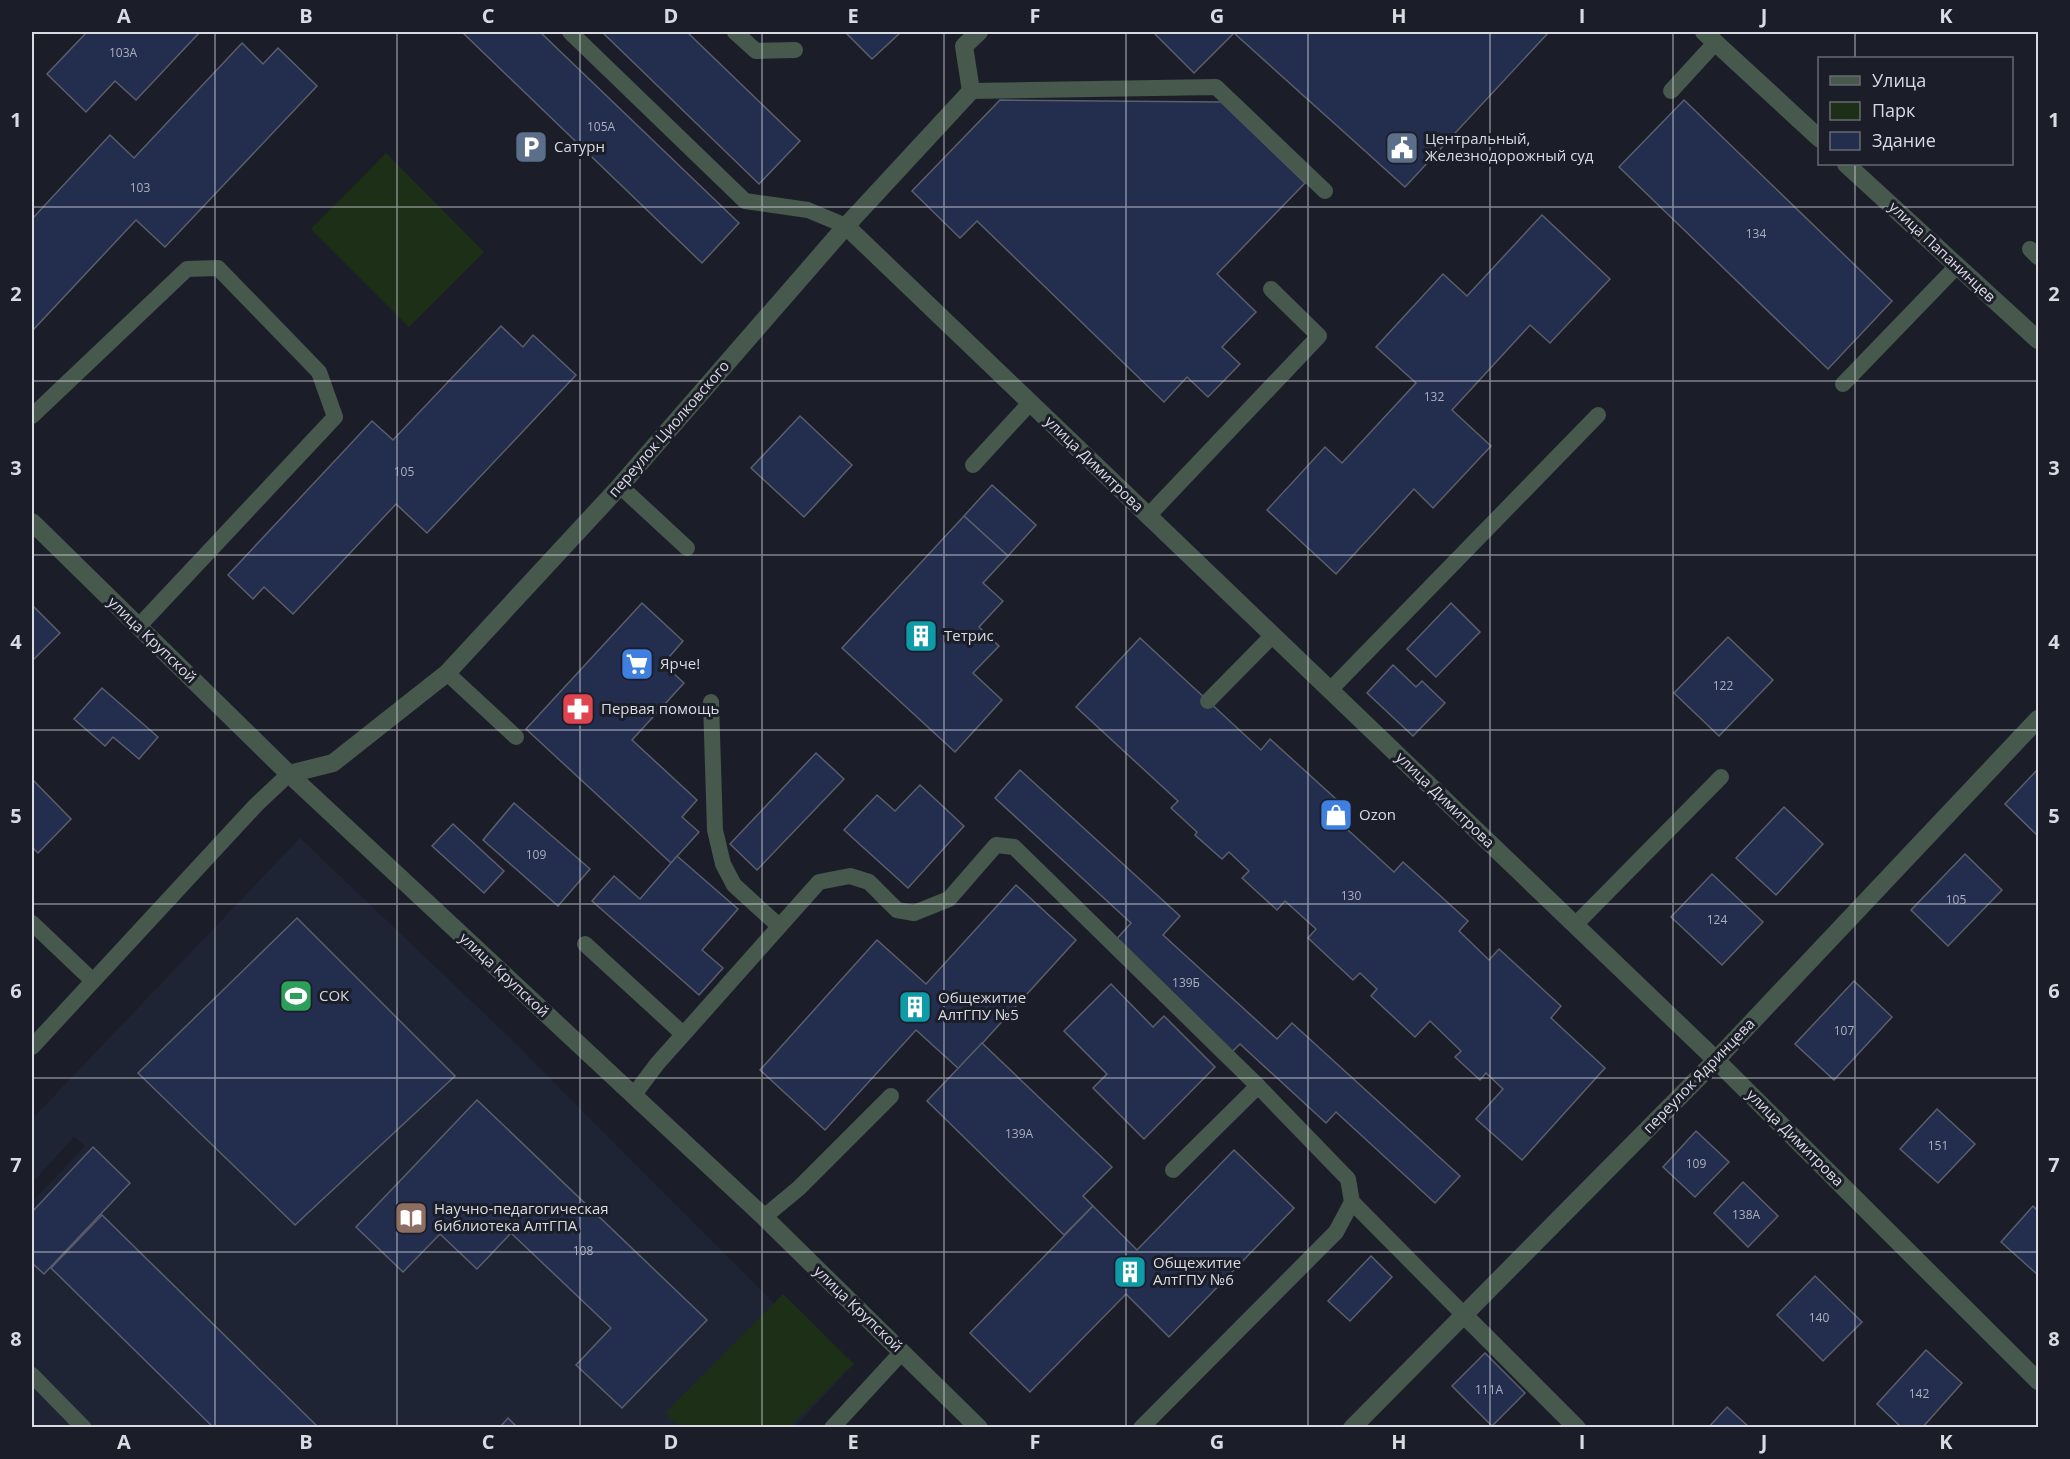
<svg xmlns="http://www.w3.org/2000/svg" width="2070" height="1459" viewBox="0 0 2070 1459" font-family="'Open Sans',sans-serif">
  <style>
    .built { fill: #1f2434 }
    .green { fill: #1d2f16 }
    .building { fill: #232d4e; stroke: #5b5f6b; stroke-width: 1.5 }
    .lines { fill: none; stroke-linecap: round; stroke-linejoin: round }
    .lane { stroke: #47584c; stroke-width: 16 }
    .street { stroke: #47584c; stroke-width: 18 }
    .grid { fill: none; stroke: #d8dbe2; stroke-width: 1.5; stroke-opacity: 0.55 }
    .labels { text-anchor: middle; stroke-width: 6; stroke-linejoin: round; paint-order: stroke }
    .number-label { font-size: 12px; fill: #abb0bd }
    .poi-label { font-size: 15px; fill: #d8dbe2; stroke: #1b1e28; text-anchor: start }
    .street-label { font-size: 15px; fill: #d8dbe2; stroke: #1b1e28 }
    .neatline { fill: none; stroke: #d8dbe2; stroke-width: 2 }
    .grid-label { font-size: 20px; text-anchor: middle; font-weight: bold; fill: #d8dbe2 }
  </style>
  <rect width="100%" height="100%" fill="#1b1e28"/>
  <!-- built -->
  <polygon class="built" points="300,838 511,1039 844,1374 795,1427 32,1427 32,1202 85,1146 74,1137 32,1183 32,1119"/>
  <!-- green -->
  <g class="green">
    <polygon points="386,153 484,252 409,327 311,229"/>
    <polygon points="783,1294 854,1364 789,1427 680,1427 665,1413"/>
  </g>
  <!-- building -->
  <g class="building">
    <polygon points="87,32 200,32 136,100 115,81 86,112 47,74"/>
    <polygon points="462,32 540,32 739,223 702,263"/>
    <polygon points="602,32 687,32 800,141 759,184"/>
    <polygon points="845,32 901,32 872,59"/>
    <polygon points="1153,32 1549,32 1405,187 1234,33 1194,73"/>
    <polygon points="242,43 263,64 278,48 317,86 165,247 136,220 32,331 32,219 110,135 134,158"/>
    <polygon points="1000,100 1221,102 1305,183 1217,274 1256,312 1222,347 1240,364 1208,397 1187,377 1164,402 977,221 960,238 912,191"/>
    <polygon points="1684,100 1892,301 1828,369 1619,167"/>
    <polygon points="1542,215 1610,279 1550,343 1530,325 1452,410 1491,446 1433,508 1414,489 1336,574 1267,510 1325,447 1342,463 1416,383 1376,347 1443,274 1467,296"/>
    <polygon points="501,326 523,347 533,335 576,375 427,533 396,504 293,614 264,587 253,599 228,575 372,421 393,440"/>
    <polygon points="800,416 852,465 804,517 751,468"/>
    <polygon points="992,485 1036,525 1008,556 964,516"/>
    <polygon points="964,516 1008,556 983,583 1003,601 979,627 999,646 973,673 1002,700 955,752 842,648"/>
    <polygon points="642,603 683,641 663,664 684,683 632,740 697,800 682,817 699,832 671,863 526,729"/>
    <polygon points="1451,603 1480,632 1436,677 1407,649"/>
    <polygon points="32,605 60,633 32,661"/>
    <polygon points="1728,637 1773,680 1719,736 1674,693"/>
    <polygon points="1140,638 1261,750 1270,739 1336,799 1326,810 1394,872 1403,862 1468,921 1459,931 1489,960 1499,949 1561,1006 1551,1018 1605,1068 1522,1160 1476,1119 1503,1089 1486,1073 1480,1080 1455,1057 1461,1051 1430,1021 1415,1037 1371,996 1377,989 1360,973 1353,980 1308,938 1316,929 1285,901 1277,910 1242,878 1249,871 1229,852 1222,859 1195,835 1197,832 1171,808 1178,801 1076,707"/>
    <polygon points="1393,665 1416,687 1422,681 1445,703 1413,736 1367,693"/>
    <polygon points="102,688 158,737 139,759 113,737 105,746 74,719"/>
    <polygon points="816,753 844,779 757,870 730,844"/>
    <polygon points="2038,769 2038,836 2005,804"/>
    <polygon points="1020,770 1180,916 1163,935 1277,1039 1292,1023 1460,1176 1435,1203 1336,1112 1326,1123 1240,1044 1232,1052 1113,943 1131,923 995,798"/>
    <polygon points="32,779 71,819 38,853 32,847"/>
    <polygon points="920,785 964,826 908,888 844,830 877,795 895,811"/>
    <polygon points="514,803 590,869 558,906 483,840"/>
    <polygon points="1784,807 1823,844 1776,895 1736,858"/>
    <polygon points="453,824 504,871 484,893 432,846"/>
    <polygon points="1965,854 2002,890 1948,946 1911,910"/>
    <polygon points="677,856 738,909 702,950 723,968 699,995 592,901 614,876 640,899"/>
    <polygon points="1712,874 1763,922 1722,965 1671,917"/>
    <polygon points="1016,885 1076,940 959,1069 916,1030 825,1130 760,1070 877,940 926,984"/>
    <polygon points="297,918 455,1076 295,1225 138,1073"/>
    <polygon points="1854,981 1892,1017 1834,1080 1795,1044"/>
    <polygon points="1111,984 1153,1027 1164,1016 1215,1067 1144,1139 1093,1088 1107,1074 1064,1031"/>
    <polygon points="982,1043 1112,1167 1083,1196 1093,1206 1064,1235 927,1101"/>
    <polygon points="477,1100 707,1320 622,1408 576,1365 611,1328 511,1233 477,1269 440,1234 403,1272 356,1227"/>
    <polygon points="1937,1109 1975,1144 1938,1183 1900,1149"/>
    <polygon points="1696,1131 1729,1162 1695,1197 1663,1167"/>
    <polygon points="93,1147 130,1183 44,1274 32,1263 32,1212"/>
    <polygon points="1234,1150 1294,1208 1169,1337 1126,1294 1030,1392 970,1333 1093,1206 1137,1250"/>
    <polygon points="1743,1182 1778,1216 1748,1247 1714,1213"/>
    <polygon points="2033,1206 2038,1211 2038,1275 2001,1242"/>
    <polygon points="102,1215 319,1428 214,1428 51,1268"/>
    <polygon points="1371,1256 1392,1277 1350,1321 1328,1301"/>
    <polygon points="1815,1276 1862,1322 1823,1361 1777,1315"/>
    <polygon points="1926,1350 1962,1383 1922,1428 1902,1428 1877,1404"/>
    <polygon points="1485,1353 1525,1393 1492,1426 1452,1386"/>
    <polygon points="1727,1407 1750,1428 1708,1428"/>
    <polygon points="508,1418 518,1428 499,1428"/>
  </g>
  <g class="lines">
    <!-- lane -->
    <g class="lane">
      <polyline points="570,32 745,201 808,210 846,226"/>
      <polyline points="735,32 756,51 795,50"/>
      <polyline points="971,91 1216,87 1325,191"/>
      <polyline points="1671,91 1716,42"/>
      <polyline points="2030,249 2038,257"/>
      <polyline points="1843,384 1957,266"/>
      <polyline points="32,416 187,269 218,268 319,372 335,417 138,627"/>
      <polyline points="973,465 1030,403"/>
      <polyline points="620,486 687,548"/>
      <polyline points="1148,516 1319,336 1271,289"/>
      <polyline points="447,673 516,737"/>
      <polyline points="1330,690 1598,415"/>
      <polyline points="1208,701 1273,635"/>
      <polyline points="711,702 715,830 723,864 734,885 779,926"/>
      <polyline points="32,923 93,981"/>
      <polyline points="1575,925 1721,777"/>
      <polyline points="585,944 683,1034"/>
      <polyline points="32,1047 256,805 289,774"/>
      <polyline points="633,1096 657,1064 819,882 850,876 869,882 897,910 914,913 949,899 996,845 1014,847 1258,1086 1348,1179 1352,1202 1464,1315"/>
      <polyline points="1173,1170 1258,1086"/>
      <polyline points="764,1217 799,1188 891,1096"/>
      <polyline points="32,1375 84,1428"/>
      <polyline points="832,1428 902,1352"/>
      <polyline points="1141,1428 1336,1232 1352,1202"/>
    </g>
    <!-- street -->
    <g class="street">
      <polyline points="1704,32 1820,139"/>
      <polyline points="1846,164 2038,340"/>
      <polyline points="846,226 1716,1060 2038,1381"/>
      <polyline points="32,522 289,774 764,1217 979,1428"/>
      <polyline points="289,774 333,763 447,673 620,486 846,226 971,91 964,46 979,32"/>
      <polyline points="1464,1315 1577,1428"/>
      <polyline points="1352,1428 1716,1060 2038,719"/>
    </g>
  </g>
  <!-- grid -->
  <path class="grid" d="M215 32V1428M397 32V1428M580 32V1428M762 32V1428M944 32V1428M1126 32V1428M1308 32V1428M1490 32V1428M1673 32V1428M1855 32V58M1855 164V1428M32 207H2038M32 381H2038M32 555H2038M32 730H2038M32 904H2038M32 1078H2038M32 1252H2038"/>
  <!-- icons -->
  <defs>
    <g id="parking-square" transform="scale(1.725)"><rect x="-9" y="-9" width="18" height="18" rx="4" fill="#5c6f8a" stroke="#1b1e28"/><path d="M-3.5-5.5H1a3.5 3.5 0 0 1 0 7H-1V5.5H-3.5ZM-1-3.4V-.6H.8a1.4 1.4 0 0 0 0-2.8Z" fill="#fff"/></g>
    <g id="civic-square" transform="scale(1.725)"><rect x="-9" y="-9" width="18" height="18" rx="4" fill="#5c6f8a" stroke="#1b1e28"/><path d="M-.6-6.5H3V-4.5H.6V-3L4-1V1h2V6H-6V1h2V-1L-.6-3ZM-1.2 2.5V6h2.4V2.5Z" fill="#fff"/></g>
    <g id="building-square" transform="scale(1.725)"><rect x="-9" y="-9" width="18" height="18" rx="4" fill="#0f9aa8" stroke="#1b1e28"/><path d="M-4-6H4V6H1V3H-1V6H-4ZM-2.5-4.3h1.7v1.8h-1.7ZM.8-4.3h1.7v1.8H.8ZM-2.5-1h1.7V.8h-1.7ZM.8-1h1.7V.8H.8Z" fill="#fff"/></g>
    <g id="supermarket-square" transform="scale(1.725)"><rect x="-9" y="-9" width="18" height="18" rx="4" fill="#3f7fe0" stroke="#1b1e28"/><path d="M-6-5.5h2.5l.6 2H6L4.5 2H-2.5L-4.4-4H-6ZM-1.5 3.2a1.3 1.3 0 1 0 .1 0ZM3 3.2a1.3 1.3 0 1 0 .1 0Z" fill="#fff"/></g>
    <g id="pharmacy-square" transform="scale(1.725)"><rect x="-9" y="-9" width="18" height="18" rx="4" fill="#e0444e" stroke="#1b1e28"/><path d="M-2-6h4v4h4v4h-4v4h-4v-4h-4v-4h4Z" fill="#fff"/></g>
    <g id="shop-square" transform="scale(1.725)"><rect x="-9" y="-9" width="18" height="18" rx="4" fill="#3f7fe0" stroke="#1b1e28"/><path d="M-5-2.5h2.3a2.7 3.5 0 0 1 5.4 0H5L5.5 6h-11ZM-1.5-2.5h3a1.5 2.3 0 0 0-3 0Z" fill="#fff"/></g>
    <g id="stadium-square" transform="scale(1.725)"><rect x="-9" y="-9" width="18" height="18" rx="4" fill="#2e9e5b" stroke="#1b1e28"/><path d="M0-5a6.5 5 0 1 0 0 10a6.5 5 0 1 0 0-10ZM-3.5-1.8h7v3.6h-7Z" fill="#fff"/></g>
    <g id="library-square" transform="scale(1.725)"><rect x="-9" y="-9" width="18" height="18" rx="4" fill="#8d6e63" stroke="#1b1e28"/><path d="M-6-4Q-3-5.5-.7-3.5V5Q-3 3-6 4ZM6-4Q3-5.5 .7-3.5V5Q3 3 6 4Z" fill="#fff"/></g>
  </defs>
  <g fill-rule="evenodd">
    <use href="#parking-square" x="531" y="147"/>
    <use href="#civic-square" x="1402" y="148"/>
    <use href="#building-square" x="921" y="636"/>
    <use href="#supermarket-square" x="637" y="664"/>
    <use href="#pharmacy-square" x="578" y="709"/>
    <use href="#shop-square" x="1336" y="815"/>
    <use href="#stadium-square" x="296" y="996"/>
    <use href="#building-square" x="915" y="1007"/>
    <use href="#library-square" x="411" y="1218"/>
    <use href="#building-square" x="1130" y="1272"/>
  </g>
  <g class="labels">
    <!-- number labels -->
    <g class="number-label">
      <text x="123" y="57">103А</text>
      <text x="601" y="131">105А</text>
      <text x="140" y="192">103</text>
      <text x="1756" y="238">134</text>
      <text x="1434" y="401">132</text>
      <text x="404" y="476">105</text>
      <text x="1723" y="690">122</text>
      <text x="536" y="859">109</text>
      <text x="1351" y="900">130</text>
      <text x="1956" y="904">105</text>
      <text x="1717" y="924">124</text>
      <text x="1186" y="987">139Б</text>
      <text x="1844" y="1035">107</text>
      <text x="1019" y="1138">139А</text>
      <text x="1938" y="1150">151</text>
      <text x="1696" y="1168">109</text>
      <text x="1746" y="1219">138А</text>
      <text x="583" y="1255">108</text>
      <text x="1819" y="1322">140</text>
      <text x="1489" y="1394">111А</text>
      <text x="1919" y="1398">142</text>
    </g>
    <!-- poi labels -->
    <g class="poi-label">
      <text x="1425" y="144">Центральный,<tspan x="1425" dy="17">Железнодорожный суд</tspan></text>
      <text x="554" y="152">Сатурн</text>
      <text x="944" y="641">Тетрис</text>
      <text x="660" y="669">Ярче!</text>
      <text x="601" y="714">Первая помощь</text>
      <text x="1359" y="820">Ozon</text>
      <text x="319" y="1001">СОК</text>
      <text x="938" y="1003">Общежитие<tspan x="938" dy="17">АлтГПУ №5</tspan></text>
      <text x="434" y="1214">Научно-педагогическая<tspan x="434" dy="17">библиотека АлтГПА</tspan></text>
      <text x="1153" y="1268">Общежитие<tspan x="1153" dy="17">АлтГПУ №6</tspan></text>
    </g>
    <!-- street labels -->
    <g class="street-label">
      <text transform="translate(1942 252) rotate(43)" y="5">улица Папанинцев</text>
      <text transform="translate(669 429) rotate(-49)" y="5">переулок Циолковского</text>
      <text transform="translate(1094 464) rotate(44)" y="5">улица Димитрова</text>
      <text transform="translate(152 640) rotate(44)" y="5">улица Крупской</text>
      <text transform="translate(1445 800) rotate(44)" y="5">улица Димитрова</text>
      <text transform="translate(504 975) rotate(43)" y="5">улица Крупской</text>
      <text transform="translate(1699 1076) rotate(-46)" y="5">переулок Ядринцева</text>
      <text transform="translate(1795 1138) rotate(45)" y="5">улица Димитрова</text>
      <text transform="translate(858 1309) rotate(44)" y="5">улица Крупской</text>
    </g>
  </g>
  <!-- border -->
  <rect width="2070" height="1459" fill="none" stroke="#1b1e28" stroke-width="66"/>
  <!-- legend -->
  <rect x="1818" y="57" width="195" height="108" fill="#1b1e28" stroke="#676a72" stroke-width="1.5"/>
  <rect x="1830" y="76" width="30" height="9" fill="#47584c" stroke="#676a72" stroke-width="1.5"/>
  <text x="1872" y="87" font-size="18" fill="#d8dbe2">Улица</text>
  <rect x="1830" y="102" width="30" height="18" fill="#1d2f16" stroke="#676a72" stroke-width="1.5"/>
  <text x="1872" y="117" font-size="18" fill="#d8dbe2">Парк</text>
  <rect x="1830" y="132" width="30" height="18" fill="#232d4e" stroke="#676a72" stroke-width="1.5"/>
  <text x="1872" y="147" font-size="18" fill="#d8dbe2">Здание</text>
  <rect x="33" y="33" width="2004" height="1393" class="neatline"/>
  <g class="grid-label">
    <text x="124" y="23">A</text>
    <text x="306" y="23">B</text>
    <text x="488" y="23">C</text>
    <text x="671" y="23">D</text>
    <text x="853" y="23">E</text>
    <text x="1035" y="23">F</text>
    <text x="1217" y="23">G</text>
    <text x="1399" y="23">H</text>
    <text x="1582" y="23">I</text>
    <text x="1764" y="23">J</text>
    <text x="1946" y="23">K</text>
    <text x="16" y="127">1</text>
    <text x="2054" y="127">1</text>
    <text x="16" y="301">2</text>
    <text x="2054" y="301">2</text>
    <text x="16" y="475">3</text>
    <text x="2054" y="475">3</text>
    <text x="16" y="649">4</text>
    <text x="2054" y="649">4</text>
    <text x="16" y="823">5</text>
    <text x="2054" y="823">5</text>
    <text x="16" y="998">6</text>
    <text x="2054" y="998">6</text>
    <text x="16" y="1172">7</text>
    <text x="2054" y="1172">7</text>
    <text x="16" y="1346">8</text>
    <text x="2054" y="1346">8</text>
    <text x="124" y="1449">A</text>
    <text x="306" y="1449">B</text>
    <text x="488" y="1449">C</text>
    <text x="671" y="1449">D</text>
    <text x="853" y="1449">E</text>
    <text x="1035" y="1449">F</text>
    <text x="1217" y="1449">G</text>
    <text x="1399" y="1449">H</text>
    <text x="1582" y="1449">I</text>
    <text x="1764" y="1449">J</text>
    <text x="1946" y="1449">K</text>
  </g>
</svg>
